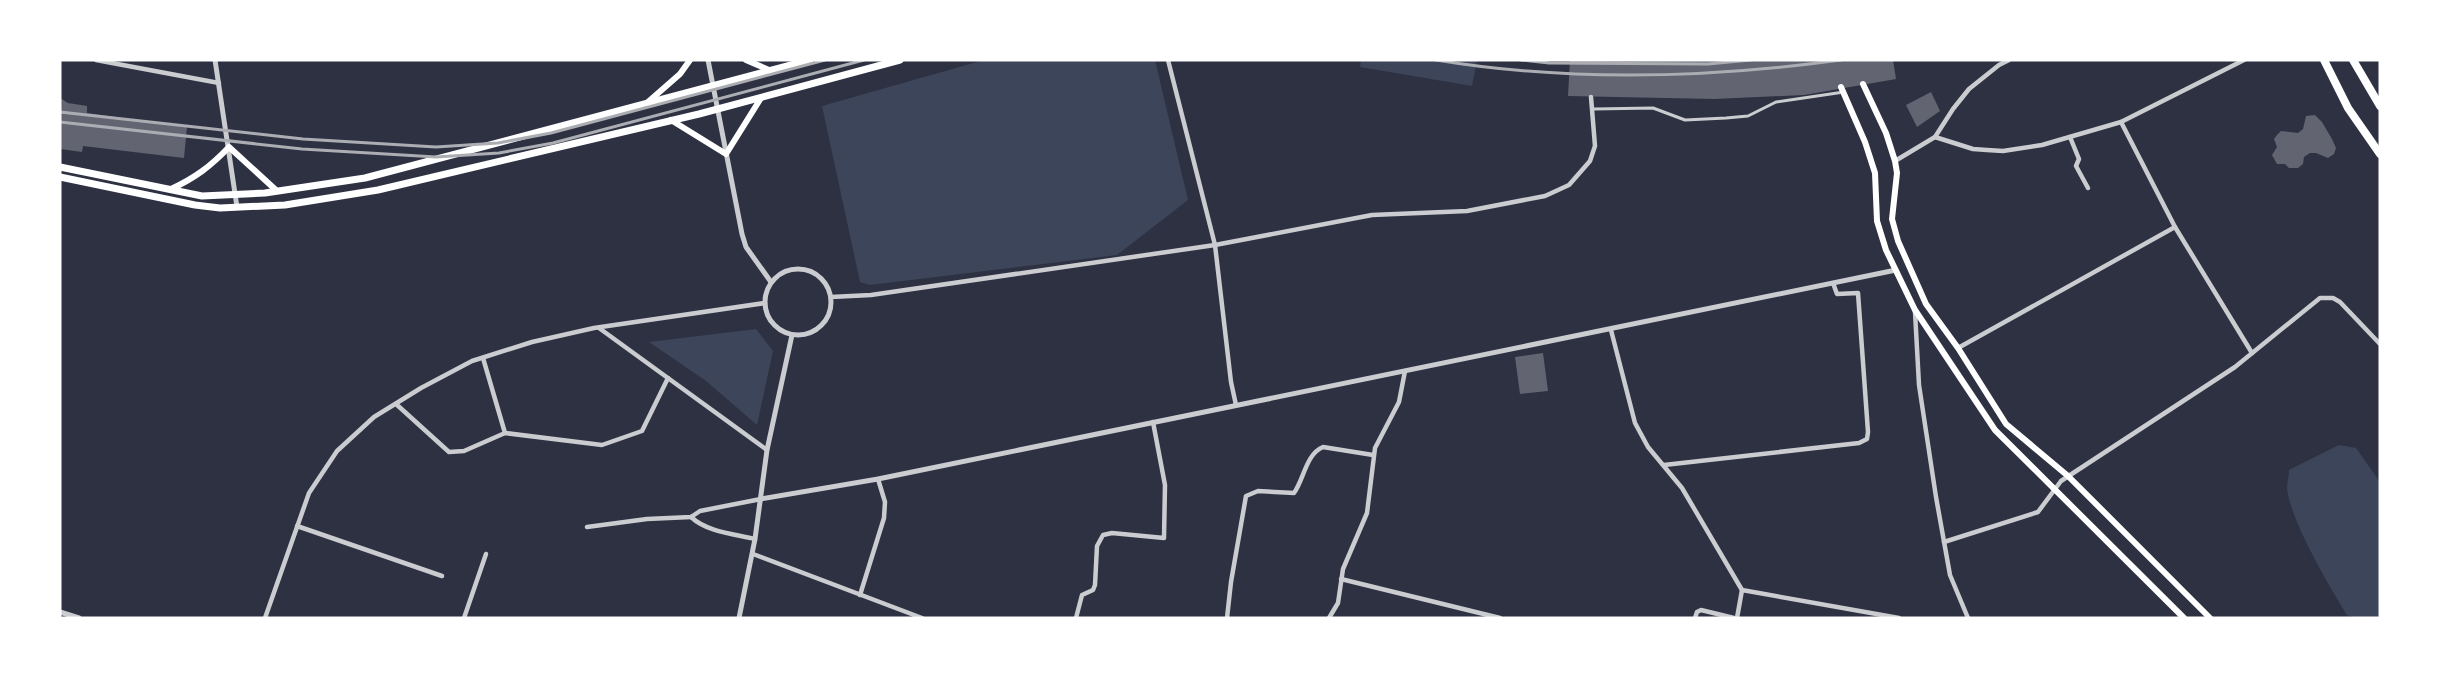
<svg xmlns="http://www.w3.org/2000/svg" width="2440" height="678" viewBox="0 0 2440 678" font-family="'Public Sans',sans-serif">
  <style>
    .green { fill: #3c4559 }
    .building { fill: #626471 }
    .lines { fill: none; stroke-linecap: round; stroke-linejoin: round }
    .pedestrian { stroke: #caccd0; stroke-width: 3 }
    .minor { stroke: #caccd0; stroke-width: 4.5 }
    .tertiary { stroke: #caccd0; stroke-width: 5 }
    .secondary { stroke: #fff; stroke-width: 6 }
    .primary { stroke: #fff; stroke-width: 7 }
    .trunk { stroke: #fff; stroke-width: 8 }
    .rail { stroke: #abadb3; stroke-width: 3 }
  </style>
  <rect width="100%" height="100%" fill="#2d3142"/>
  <!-- green -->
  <g class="green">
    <polygon points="984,60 1155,60 1188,200 1117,255 870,285 860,282 822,106"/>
    <polygon points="1361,60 1477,60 1472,86 1360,67"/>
    <polygon points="756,329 773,351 757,425 706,381 649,342"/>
    <path d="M2339 445 2356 448 2380 482 2379 618H2355L2347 615C2330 588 2289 518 2287 488 2287 482 2289 476 2289 470Z"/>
  </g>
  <!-- building -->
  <g class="building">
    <polygon points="1570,60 1893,60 1896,79 1804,95 1714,99 1568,96"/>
    <polygon points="1931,92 1940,111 1917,127 1906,105"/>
    <polygon points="60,98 68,103 87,106 87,113 187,127 184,158 83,146 82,152 60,149"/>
    <polygon points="2315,115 2322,122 2332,139 2336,148 2334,154 2328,158 2316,153 2310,153 2304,157 2303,164 2298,168 2289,168 2285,164 2277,164 2272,155 2277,147 2274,139 2277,135 2281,131 2298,133 2303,129 2306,116"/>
    <polygon points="1543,353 1548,391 1520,394 1515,357"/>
  </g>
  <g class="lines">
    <!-- pedestrian -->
    <polyline class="pedestrian" points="1594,109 1653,108 1685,120 1726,118 1748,116 1776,102 1844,92"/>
    <!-- minor -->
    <g class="minor">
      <polyline points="96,60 219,83"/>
      <polyline points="1168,60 1215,245 1231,382 1236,405"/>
      <polyline points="2121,122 2175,227 2252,353"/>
      <polyline points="1935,137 1973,149 1987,150 2003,151 2042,145 2121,122 2244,60"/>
      <polyline points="2070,137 2079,159 2076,166 2088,188"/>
      <polyline points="1895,161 1935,137 1953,109 1969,89 1999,65 2009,60"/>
      <polyline points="831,297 871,295 1215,245 1372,215 1467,211 1545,196 1569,185 1590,161 1595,146 1591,97"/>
      <polyline points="1915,312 1919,385 1936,497 1950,575 1968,618"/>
      <polyline points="599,328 767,450"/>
      <polyline points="1611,330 1635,423 1648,447 1682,488 1742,590 1737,618"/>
      <polyline points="1958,348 2175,227"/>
      <polyline points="483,358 505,433"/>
      <polyline points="396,404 449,452 464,451 505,433 602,445 642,431 668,378"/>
      <polyline points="1664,465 1859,443 1867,439 1868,432 1858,293 1837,294 1833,283"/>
      <path d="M691 517C707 532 734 534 755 539"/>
      <polyline points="297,526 442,576"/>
      <polyline points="587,527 647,519 691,517 700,511 761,499"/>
      <polyline points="1944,542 2038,512 2061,481 2235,367 2320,298 2333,298 2340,302 2380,344"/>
      <polyline points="753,554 922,618"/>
      <polyline points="1341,579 1500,618"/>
      <polyline points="1742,590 1899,618"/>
      <polyline points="860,595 884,518 885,502 878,479"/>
      <polyline points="265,618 309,493 337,451 374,417 421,388 472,361 532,342 594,328 765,303"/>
      <polyline points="464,618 486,554"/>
      <polyline points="1076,618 1082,595 1093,590 1095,585 1097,546 1103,535 1112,533 1164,538 1165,485 1153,422"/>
      <path d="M1227 618 1231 582 1246 496 1258 491 1294 493C1304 479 1306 454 1323 447L1373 455"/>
      <polyline points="1329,618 1338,603 1343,569 1367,513 1375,448 1399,402 1405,371"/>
      <polyline points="1695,618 1697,612 1701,610 1734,618"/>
    </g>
    <!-- tertiary -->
    <g class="tertiary">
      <polyline points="215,60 237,207"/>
      <polyline points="708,60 742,234 746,247 771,282"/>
      <circle cx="798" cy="302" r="33"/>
      <polyline points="761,499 878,479 1896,270"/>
      <polyline points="60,612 79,618"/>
      <polyline points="739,618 755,539 767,450 792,335"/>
    </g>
    <!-- secondary -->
    <g class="secondary">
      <polyline points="746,60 769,70"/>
      <polyline points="1863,84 1886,133 1895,161 1897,173 1892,219 1898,241 1926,304 1958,348 2006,424 2068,476 2210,618"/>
      <polyline points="1841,87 1865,142 1875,173 1877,221 1886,250 1915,310 1995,430 2184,618"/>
      <polyline points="648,102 680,74 690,60"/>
      <polyline points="671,120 726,154 761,98"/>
      <path d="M171 189C195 178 211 166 229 147L277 191"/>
    </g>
    <!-- primary -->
    <g class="primary">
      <polyline points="60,167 202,196 265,193 365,178 810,60"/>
      <polyline points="60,177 195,205 220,208 285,205 378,190 699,114 900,60"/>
    </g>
    <!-- trunk -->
    <g class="trunk">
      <polyline points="2324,60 2348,108 2380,154"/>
      <polyline points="2353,60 2380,106"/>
    </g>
    <!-- rail -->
    <g class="rail">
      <path d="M1436 60C1569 82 1708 78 1841 60"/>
      <polyline points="1521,60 1549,63 1708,64 1751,60"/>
      <polyline points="60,112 303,139 436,147 498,143 551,133 825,60"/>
      <polyline points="60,122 302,149 436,157 499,153 553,143 864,60"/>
    </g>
  </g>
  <!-- border -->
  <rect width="2440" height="678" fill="none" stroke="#ffffff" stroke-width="123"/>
</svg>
